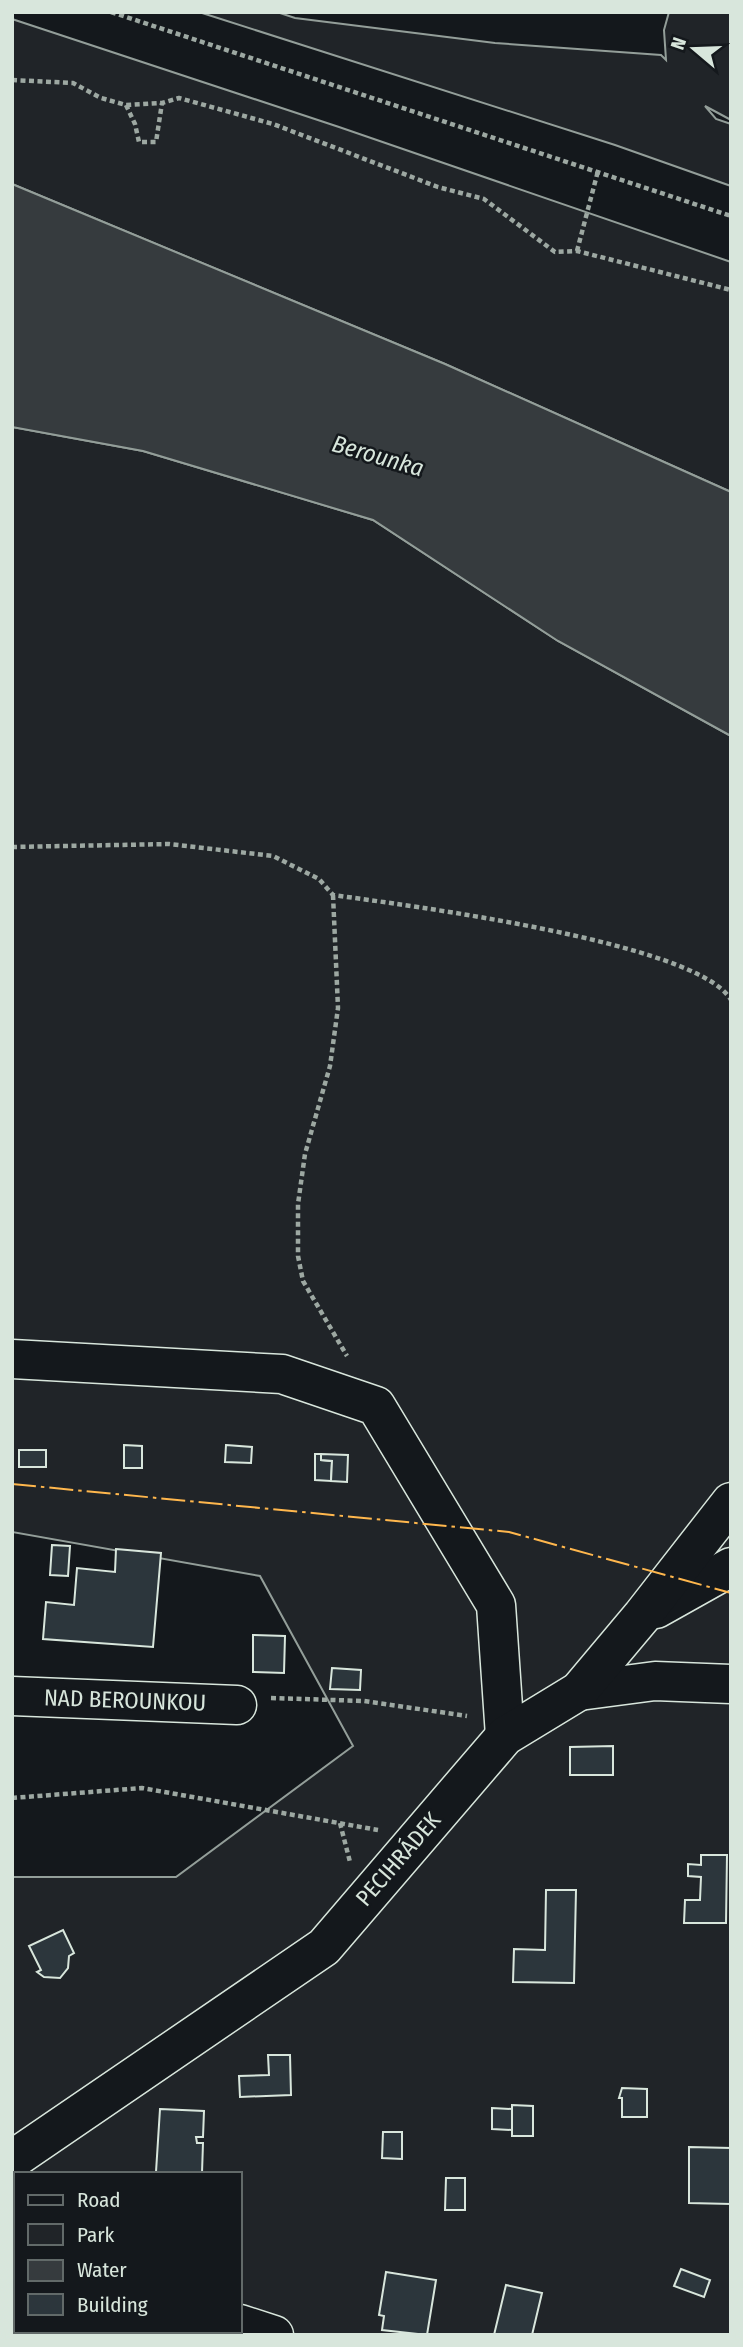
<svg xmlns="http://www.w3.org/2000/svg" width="743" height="2347" viewBox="0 0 743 2347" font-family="'Fira Sans Condensed',sans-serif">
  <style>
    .green { fill: #202428; stroke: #939e99; stroke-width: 2; fill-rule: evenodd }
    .water { fill: #363b3e; stroke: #939e99; stroke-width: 2 }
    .building { fill: #2c363c; stroke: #d8e6dc; stroke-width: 2 }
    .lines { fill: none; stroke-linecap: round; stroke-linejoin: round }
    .minor-casing { stroke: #d8e6dc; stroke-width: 41 }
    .path { stroke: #9da8a2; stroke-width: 4.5; stroke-dasharray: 5 3.5; stroke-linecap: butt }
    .minor { stroke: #14181c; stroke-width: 38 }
    .power { stroke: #ffb74d; stroke-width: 2; stroke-dasharray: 24 5 3.5 5; stroke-linecap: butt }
    .labels { text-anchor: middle; stroke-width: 5; stroke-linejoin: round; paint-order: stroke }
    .street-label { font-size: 23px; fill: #d8e6dc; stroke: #14181c }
    .water-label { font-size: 24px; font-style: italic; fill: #d8e6dc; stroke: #14181c }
  </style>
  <rect width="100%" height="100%" fill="#14181c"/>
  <!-- green -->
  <g class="green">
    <polygon points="199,12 277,12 295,18 495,43 661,55 666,60 664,30 669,12 731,12 731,120 705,106 716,119 731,124 731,186 615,145"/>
    <polygon points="12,19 339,127 731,262 731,492 445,364 12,184"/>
    <path d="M12 427 143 451 373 520 558 641 731 736V2335H12V1877H176L353 1746 260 1576 12 1532ZM16 2174H240V2331H16Z"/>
  </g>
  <!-- water -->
  <polygon class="water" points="12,184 445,364 731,492 731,736 558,641 373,520 143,451 12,427"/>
  <!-- building -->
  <g class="building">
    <polygon points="124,1445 142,1446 142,1468 124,1468"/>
    <polygon points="226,1445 252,1447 251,1463 225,1462"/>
    <rect x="19" y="1450" width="27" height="17"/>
    <polygon points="315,1454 321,1454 321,1460 332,1461 331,1481 315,1480"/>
    <polygon points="321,1454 348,1455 347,1482 331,1481 332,1461 321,1460"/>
    <polygon points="52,1545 70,1546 68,1576 50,1575"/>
    <polygon points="116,1549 161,1553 153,1647 43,1639 46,1602 74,1605 77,1568 115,1572"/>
    <polygon points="253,1635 285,1636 284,1673 253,1672"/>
    <polygon points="332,1668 361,1670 360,1690 330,1689"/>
    <polygon points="613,1746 613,1775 570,1775 570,1747"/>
    <polygon points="701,1855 727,1855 726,1923 684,1923 685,1900 700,1900 701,1877 688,1876 688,1864 701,1865"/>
    <polygon points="546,1890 576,1890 574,1983 513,1982 514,1949 545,1950"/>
    <polygon points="63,1930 74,1953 69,1956 68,1968 60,1978 44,1977 37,1972 41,1970 29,1946"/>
    <polygon points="268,2055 290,2055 291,2095 240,2097 239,2076 269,2075"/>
    <polygon points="622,2088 647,2089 647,2117 622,2117 622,2098 619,2098"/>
    <polygon points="512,2105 533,2106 533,2136 512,2136"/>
    <polygon points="492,2108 512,2109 512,2130 492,2129"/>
    <polygon points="160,2109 204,2111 203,2137 196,2137 197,2143 203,2143 202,2173 156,2172"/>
    <polygon points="383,2132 402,2132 402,2159 382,2158"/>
    <polygon points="689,2147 731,2148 731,2204 689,2203"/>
    <polygon points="446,2178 465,2178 465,2210 445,2210"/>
    <polygon points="681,2269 710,2280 704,2297 674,2286"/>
    <polygon points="386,2272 436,2280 427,2335 382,2330 384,2316 379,2315"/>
    <polygon points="506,2285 542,2293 532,2335 494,2335"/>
  </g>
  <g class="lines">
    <!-- minor casing -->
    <g class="minor-casing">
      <g id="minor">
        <polyline points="12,1359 282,1374 376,1406 496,1605 505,1736"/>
        <polyline points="656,1609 731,1567"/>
        <polyline points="579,1691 655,1681 731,1684"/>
        <polyline points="12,1696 237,1705"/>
        <polyline points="12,2160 324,1947 505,1736 579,1691 642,1616 731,1502"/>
        <polyline points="12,2193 16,2195"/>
        <polyline points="240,2324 274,2335"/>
      </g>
    </g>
    <!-- path -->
    <g class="path">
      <polyline points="111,12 731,216"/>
      <polyline points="12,80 73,83 101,98 126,105 162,103 179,98 273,124 438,187 484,199 555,252 577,251 731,290"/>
      <polyline points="126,105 135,124 139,142 156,142 162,103"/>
      <polyline points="577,251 598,171"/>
      <path d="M12 847 169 844 273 856 319 879 333 895C404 905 698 942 731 1000"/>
      <polyline points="333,895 338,1008 330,1066 305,1154 298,1204 298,1256 303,1281 347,1356"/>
      <polyline points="271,1698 364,1701 467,1716"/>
      <polyline points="12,1798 142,1788 378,1830"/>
      <polyline points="340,1823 350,1862"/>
    </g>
    <!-- minor -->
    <use href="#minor" class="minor"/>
    <!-- power -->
    <polyline class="power" points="12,1484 509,1532 731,1593"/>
  </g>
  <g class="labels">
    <!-- street labels -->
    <g class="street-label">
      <text transform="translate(125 1700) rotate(2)" y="8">NAD BEROUNKOU</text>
      <text transform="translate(398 1859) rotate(-49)" y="8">PECIHRÁDEK</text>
    </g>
    <!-- water labels -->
    <g class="water-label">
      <text transform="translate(378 456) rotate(16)" y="8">Berounka</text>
    </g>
  </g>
  <!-- border -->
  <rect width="743" height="2347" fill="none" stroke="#d8e6dc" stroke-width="28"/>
  <!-- legend -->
  <rect x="14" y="2172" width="228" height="161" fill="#14181c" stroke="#626a69" stroke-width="2"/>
  <rect x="28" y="2195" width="35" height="10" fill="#14181c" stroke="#626a69" stroke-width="2"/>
  <text x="77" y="2207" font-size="21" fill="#d8e6dc">Road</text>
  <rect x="28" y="2224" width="35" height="21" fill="#202428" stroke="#626a69" stroke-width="2"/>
  <text x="77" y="2242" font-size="21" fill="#d8e6dc">Park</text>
  <rect x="28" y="2260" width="35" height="21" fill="#363b3e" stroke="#626a69" stroke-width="2"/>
  <text x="77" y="2277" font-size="21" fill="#d8e6dc">Water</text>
  <rect x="28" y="2294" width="35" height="21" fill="#2c363c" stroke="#626a69" stroke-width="2"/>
  <text x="77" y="2312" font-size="21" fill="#d8e6dc">Building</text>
  <!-- north arrow -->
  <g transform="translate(694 49) rotate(289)" stroke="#14181c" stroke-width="5" paint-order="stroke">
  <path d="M0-5L12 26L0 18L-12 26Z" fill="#d8e6dc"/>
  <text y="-10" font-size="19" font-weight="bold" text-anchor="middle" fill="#d8e6dc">N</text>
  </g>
</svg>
